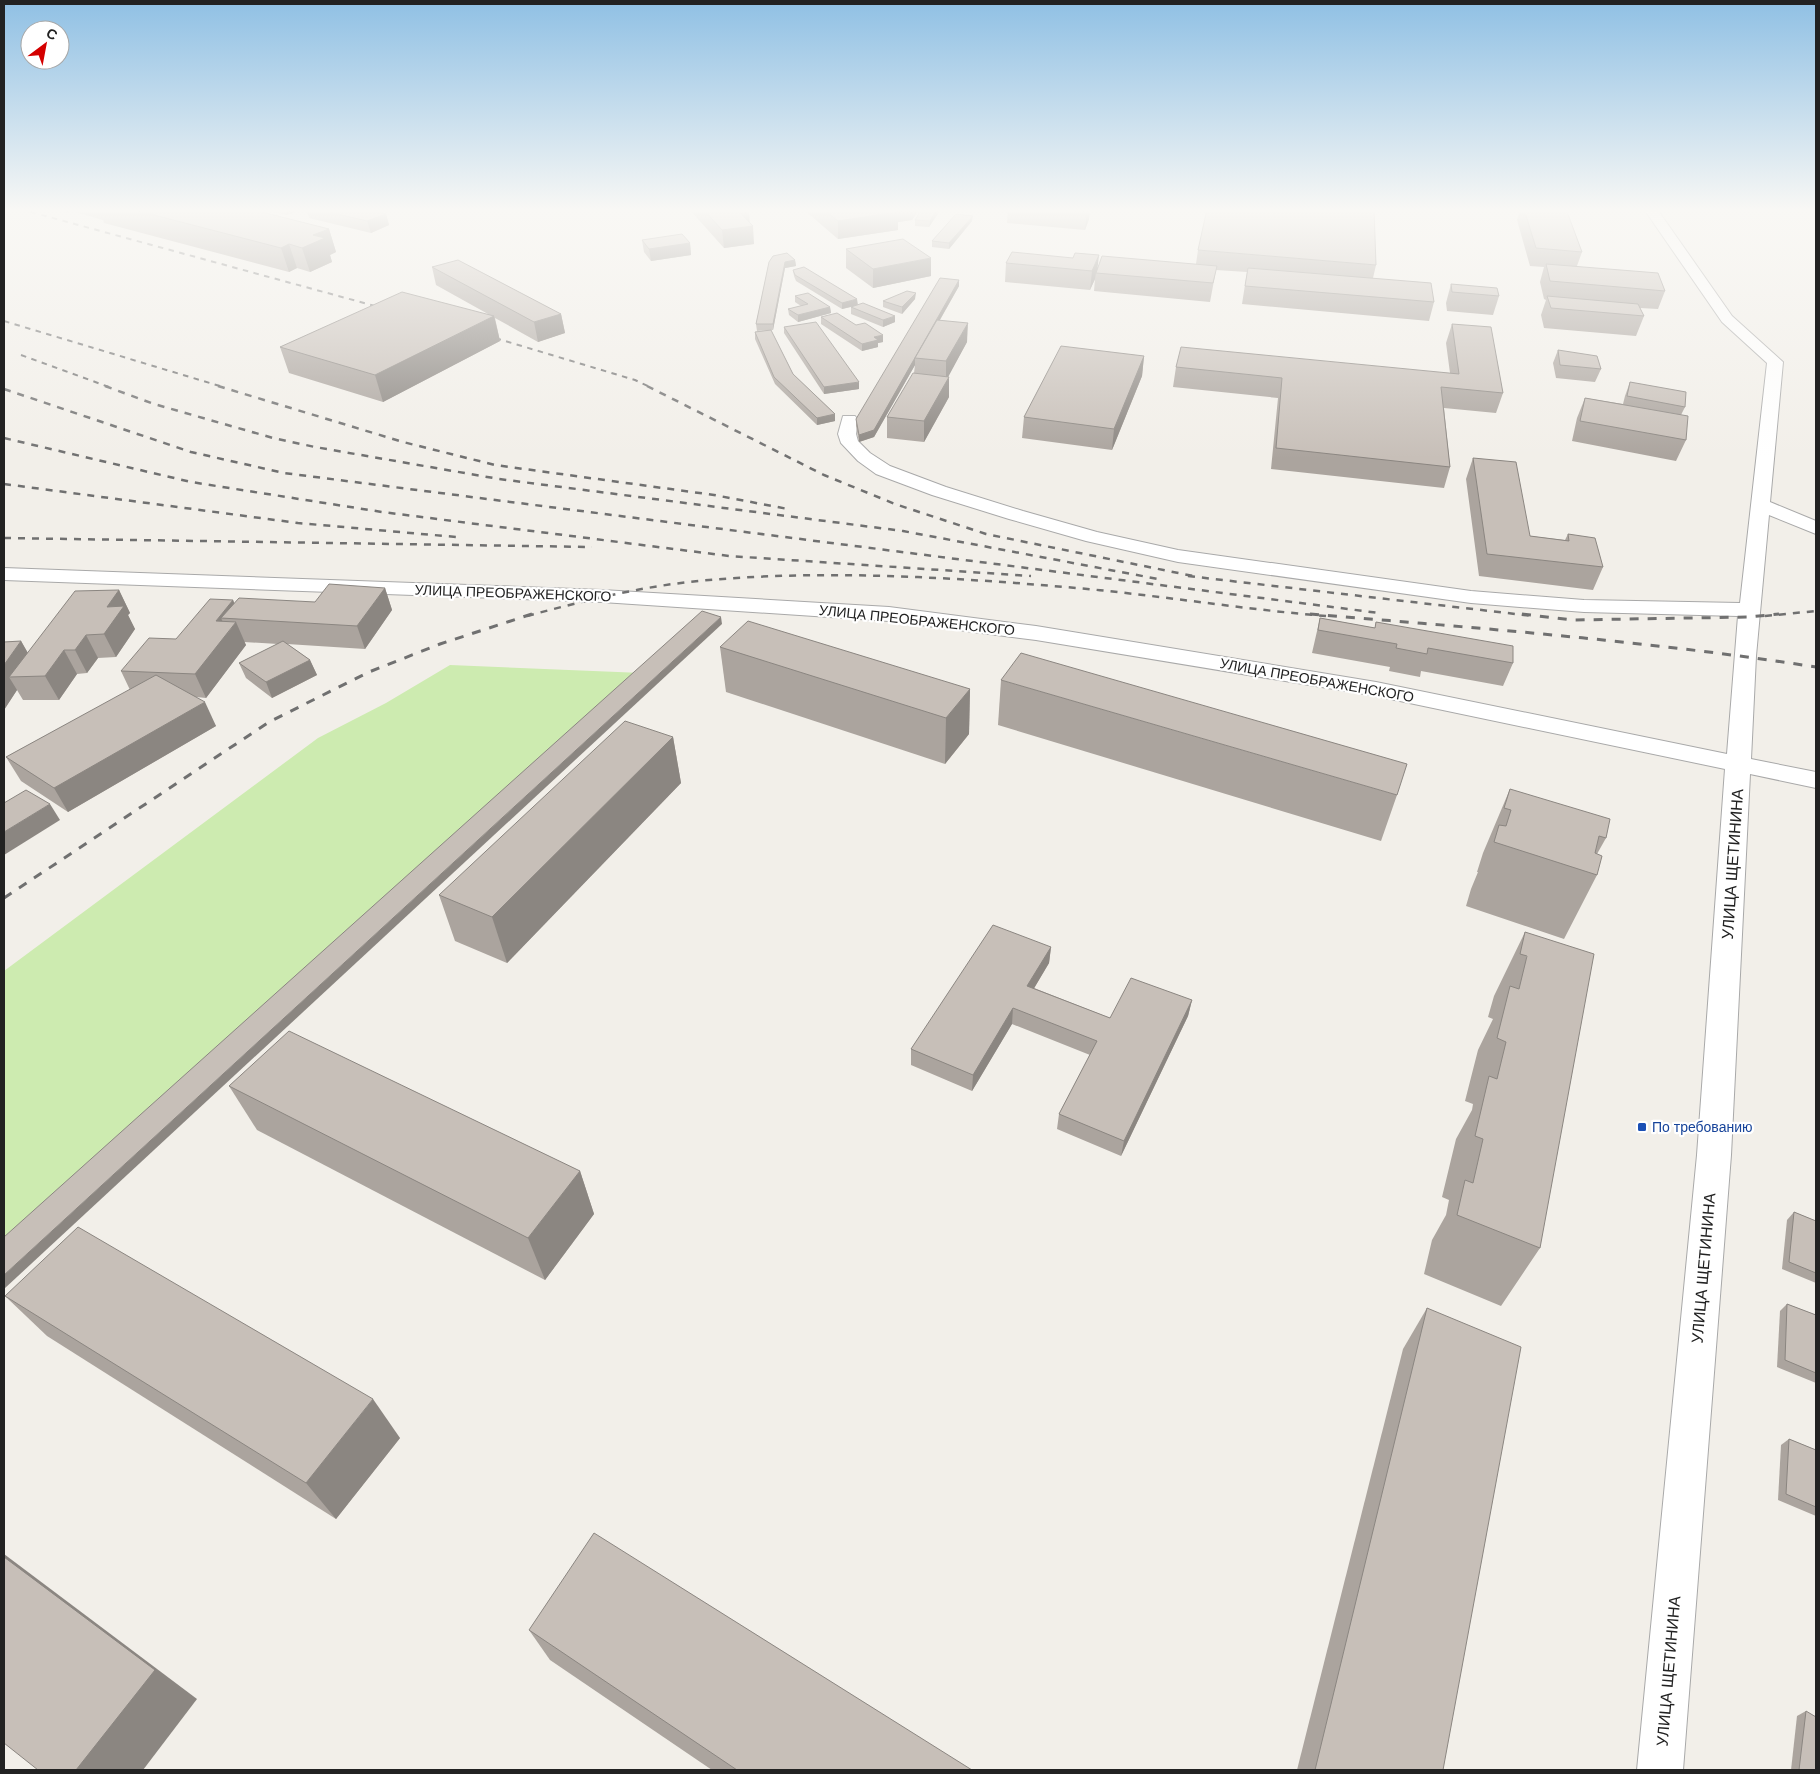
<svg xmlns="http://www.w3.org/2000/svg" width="1820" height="1774" viewBox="0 0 1820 1774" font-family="Arial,sans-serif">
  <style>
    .grass { fill: #cdebb0 }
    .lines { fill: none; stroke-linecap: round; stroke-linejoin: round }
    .minor-casing { stroke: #a9a9a9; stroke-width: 2 }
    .minor { fill: #fff; fill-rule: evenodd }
    .rail-far2 { stroke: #707070; stroke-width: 2; stroke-dasharray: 5.5 5.5; stroke-linecap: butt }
    .rail-far1 { stroke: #707070; stroke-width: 2.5; stroke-dasharray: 7 7; stroke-linecap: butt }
    .rail { stroke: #707070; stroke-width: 3; stroke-dasharray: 9 9; stroke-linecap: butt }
    .wall { fill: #aba49e }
    .shaded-wall { fill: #8b8681 }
    .building { fill: #c7bfb8; stroke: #8b8681 }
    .transit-dot { fill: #1a4fb4; stroke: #fff; stroke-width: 2 }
    .labels { text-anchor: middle; stroke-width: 4.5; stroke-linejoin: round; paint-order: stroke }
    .street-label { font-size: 14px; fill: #222; stroke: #fff }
    .transit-label { font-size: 14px; fill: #164399; stroke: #fff; text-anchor: start }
    .near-street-label { font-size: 16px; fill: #222; stroke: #fff }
  </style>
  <rect width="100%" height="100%" fill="#f2efe9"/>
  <!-- grass -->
  <polygon class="grass" points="450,665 642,673 4,1251 4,971 318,738 386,703"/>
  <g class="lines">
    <!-- minor casing -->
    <g class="minor-casing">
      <polygon id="minor" points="1644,209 1657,209 1732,316 1783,362 1770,502 1816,521 1816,534 1769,515 1756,656 1751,759 1816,772 1816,788 1750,774 1731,1155 1683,1770 1637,1770 1697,1155 1725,769 1376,696 1036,640 889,621 602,602 4,580 4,568 602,590 889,607 1036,626 1376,682 1727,754 1738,616 1584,612 1471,603 1178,562 1086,541 1009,519 932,495 876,474 858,461 841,443 838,434 843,416 855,416 858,420 856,434 858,441 870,453 890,466 946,487 1023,511 1097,532 1178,550 1471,591 1584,600 1740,603 1767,363 1722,322"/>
    </g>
    <!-- minor -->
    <use href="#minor" class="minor"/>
    <!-- rail-far2 -->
    <g class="rail-far2">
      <polyline points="20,209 386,309"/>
      <polyline points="4,321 223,387"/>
      <polyline points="485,335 635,380 650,387"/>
      <polyline points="21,355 109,387"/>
    </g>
    <!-- rail-far1 -->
    <g class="rail-far1">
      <polyline points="105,386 154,404 273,438 315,447 499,479 903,531 1158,579"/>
      <polyline points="218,386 403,442 495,465 714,495 788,509"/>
      <polyline points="647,386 824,475 895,504 986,534 1193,576"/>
      <polyline points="4,389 191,452 284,473 1379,613"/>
      <polyline points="4,438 191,482 382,512 729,556 1031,576"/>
      <polyline points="4,484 298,523 456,537"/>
      <polyline points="4,538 592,547"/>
      <polyline points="1188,576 1533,616"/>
      <path d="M527 616C587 600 647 585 709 580 827 570 947 577 1065 587 1152 594 1238 609 1326 616"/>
      <polyline points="1765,616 1816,611"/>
    </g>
    <!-- rail -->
    <g class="rail">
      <path d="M1310 614C1479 628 1648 641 1816 667"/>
      <polyline points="1522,614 1572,620 1749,617 1779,614"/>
      <polyline points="4,898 269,722 369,672 440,644 532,614"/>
    </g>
  </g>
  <!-- wall -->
  <g class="wall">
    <polygon points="51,209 250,209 329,229 336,252 330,255 332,262 310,272 297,268 289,272 104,223 103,220 71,211 66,213"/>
    <polygon points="264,209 304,209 286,215"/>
    <polygon points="306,209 367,209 386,214 389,225 371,233 309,218"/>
    <polygon points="689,209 746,209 749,212 749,223 754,244 724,248"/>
    <polygon points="803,209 918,209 918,211 912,220 898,222 898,230 838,239"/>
    <polygon points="922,209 941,209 929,227 915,226 915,220"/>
    <polygon points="1008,209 1093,209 1093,211 1090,211 1089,219 1085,230 1007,223"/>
    <polygon points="1520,209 1566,209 1582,252 1577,266 1665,291 1658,309 1640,308 1644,316 1636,336 1544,328 1541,315 1546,300 1544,299 1540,282 1544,267 1530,266 1517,220"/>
    <polygon points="1598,209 1613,209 1613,210"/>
    <polygon points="972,221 949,249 932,247 932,241"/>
    <polygon points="642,240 690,243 691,255 651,261 644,252"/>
    <polygon points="846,249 931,276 873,288 846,268"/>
    <polygon points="1198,250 1376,265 1373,278 1434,302 1429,321 1242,304 1247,272 1216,270 1210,302 1094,291 1095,279 1090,290 1005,282 1006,263 1098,267 1196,264"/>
    <polygon points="795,260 796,266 785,268 773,330 771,330 793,374 835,414 835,421 817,425 775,384 755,339 755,332 768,330 757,331 756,324 769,262"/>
    <polygon points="432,267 561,314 565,333 538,342 495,318 500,341 383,402 289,373 280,347 488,314 436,285"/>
    <polygon points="793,270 858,305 895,322 883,327 851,314 851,307 842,309 796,281 794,276"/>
    <polygon points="959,280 959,286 940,320 967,342 948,376 949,397 924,442 887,438 887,417 914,373 915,365 874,437 859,442 856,426 856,419"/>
    <polygon points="1451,284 1499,296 1493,315 1447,311 1446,303"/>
    <polygon points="795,296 830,307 831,313 798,322 789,315 788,309 801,306 795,302"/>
    <polygon points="915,299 902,314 883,307 883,301"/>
    <polygon points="821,317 856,325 883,342 878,343 878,347 862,351 821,324"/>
    <polygon points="1452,324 1503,393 1496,413 1444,408 1450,467 1444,488 1271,469 1278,398 1173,387 1176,367 1450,373 1446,343"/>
    <polygon points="784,327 859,389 824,394 784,333"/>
    <polygon points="1558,350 1601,369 1595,382 1556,378 1553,363"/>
    <polygon points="1144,356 1142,376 1112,450 1022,438 1024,417"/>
    <polygon points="1630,382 1685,407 1681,415 1686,440 1676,461 1572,441 1577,418 1585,398 1623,404 1625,396"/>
    <polygon points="1473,458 1530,536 1565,540 1568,534 1603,567 1593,590 1479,576 1466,479"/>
    <polygon points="385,588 392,610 365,649 287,644 310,660 317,675 272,698 246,678 239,663 278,644 244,642 246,645 206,698 196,697 216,726 68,812 21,781 6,757 130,690 121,671 176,639 233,600 234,603 315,602"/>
    <polygon points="119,590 130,613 128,615 135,629 116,657 98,658 87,673 77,674 59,700 23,700 17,690 4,710 4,642 21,641 28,653"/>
    <polygon points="1320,618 1375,628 1376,622 1513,663 1503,686 1421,671 1420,677 1389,671 1390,667 1312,653"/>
    <polygon points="720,647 970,689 969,734 945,764 726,692"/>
    <polygon points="1001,680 1397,795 1381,841 998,725"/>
    <polygon points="673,737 681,783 507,963 455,941 439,895"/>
    <polygon points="1510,789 1606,838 1597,854 1597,875 1564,939 1466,906 1471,889 1478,872 1477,872 1483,853"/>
    <polygon points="1525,932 1540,1248 1501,1306 1424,1274 1432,1240 1446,1215 1449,1200 1442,1197 1456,1139 1472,1110 1473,1104 1465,1101 1478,1050 1493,1019 1488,1017 1494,996"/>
    <polygon points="1051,947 1049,963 1034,988 1110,1018 1192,1000 1188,1016 1121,1156 1057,1129 1059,1114 1090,1055 1012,1024 972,1091 911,1065 911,1049"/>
    <polygon points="229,1086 580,1171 594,1214 545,1280 257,1130"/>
    <polygon points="1794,1212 1816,1221 1816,1283 1782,1269 1787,1220"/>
    <polygon points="5,1296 400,1438 336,1519 47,1336"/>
    <polygon points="1787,1304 1816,1315 1816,1383 1777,1367 1780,1311"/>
    <polygon points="1427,1308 1443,1770 1297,1770 1403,1349"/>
    <polygon points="1789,1439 1816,1450 1816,1516 1778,1500 1781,1445"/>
    <polygon points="529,1630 972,1770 712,1770 550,1660"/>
    <polygon points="1806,1711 1816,1770 1791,1770 1797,1716"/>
  </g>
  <!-- shaded-wall -->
  <g class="shaded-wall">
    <polygon points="64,209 70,209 71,211 66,213"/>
    <polygon points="285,209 304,209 286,215"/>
    <polygon points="889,209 918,209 918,211 912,220 898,222 898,230 838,239 838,221"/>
    <polygon points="937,209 941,209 929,227 930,221"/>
    <polygon points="1088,209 1090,209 1089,219 1085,230 1087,212"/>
    <polygon points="749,212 750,226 753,226 754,244 724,248 722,230 740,213"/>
    <polygon points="386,214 389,225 371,233 367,221"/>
    <polygon points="973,216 972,221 949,249 949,243"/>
    <polygon points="329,229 336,252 330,255 332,262 310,272 302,248 313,235"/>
    <polygon points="690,243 691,255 651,261 649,249"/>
    <polygon points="289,244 297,268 289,272 281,248"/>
    <polygon points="1099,255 1097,273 1096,273 1095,279 1090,290 1092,271"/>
    <polygon points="931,258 931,276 873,288 873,269"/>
    <polygon points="795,260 796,266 785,268 773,330 773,324 785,262"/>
    <polygon points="959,280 959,286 918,358 915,358"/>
    <polygon points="916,293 915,299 902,314 902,307"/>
    <polygon points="857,299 858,305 842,309 842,303"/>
    <polygon points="830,307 831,313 798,322 798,315"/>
    <polygon points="561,314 565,333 538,342 534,322"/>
    <polygon points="494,316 500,341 383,402 375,375"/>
    <polygon points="895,316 895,322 883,327 883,320"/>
    <polygon points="968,323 967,342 946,381 946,361"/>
    <polygon points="883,335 883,342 878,343 878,347 862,351 862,344 874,337"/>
    <polygon points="1144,356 1142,376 1112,450 1114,429"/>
    <polygon points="915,358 915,365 874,437 859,442 859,435"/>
    <polygon points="949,377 949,397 924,442 924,421"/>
    <polygon points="859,382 859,389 824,394 824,387"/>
    <polygon points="835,414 835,421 817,425 817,418"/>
    <polygon points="385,588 392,610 365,649 357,626"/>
    <polygon points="119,590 130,613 128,615 135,629 116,657 104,634 107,607"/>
    <polygon points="233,600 241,619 221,618 228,633 236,622 246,645 206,698 195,674 216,621"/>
    <polygon points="721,617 722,624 4,1289 4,1275"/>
    <polygon points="86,635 98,658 87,673 75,650"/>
    <polygon points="21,641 34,664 9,677 17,690 4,710 4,665"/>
    <polygon points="64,650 77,674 59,700 45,676"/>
    <polygon points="310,660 317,675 272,698 266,682"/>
    <polygon points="970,689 969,734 945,764 946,718"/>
    <polygon points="205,702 216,726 68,812 54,788"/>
    <polygon points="673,737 681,783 507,963 492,917"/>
    <polygon points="50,804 60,820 4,855 4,832"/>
    <polygon points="1051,947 1049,963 1026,1002 1027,986"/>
    <polygon points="1192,1000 1188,1016 1121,1156 1124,1141"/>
    <polygon points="1013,1008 1012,1024 972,1091 973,1075"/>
    <polygon points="580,1171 594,1214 545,1280 528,1238"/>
    <polygon points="373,1399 400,1438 336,1519 306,1483"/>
    <polygon points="4,1554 197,1699 143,1770 76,1770 4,1557"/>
  </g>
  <!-- building -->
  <g class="building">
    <polygon points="131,209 250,209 329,229 313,235 325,238 302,248 289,244 281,248"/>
    <polygon points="316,209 367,209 386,214 367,221"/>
    <polygon points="703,209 746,209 749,212 740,213 753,226 722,230"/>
    <polygon points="823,209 894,209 898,212 838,221"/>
    <polygon points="922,209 937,209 930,221 915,220"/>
    <polygon points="1051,209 1088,209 1087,212"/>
    <polygon points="1207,209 1374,209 1376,265 1198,250"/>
    <polygon points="1524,209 1566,209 1582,252 1536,248"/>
    <polygon points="956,214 973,216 949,243 932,241"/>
    <polygon points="682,234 690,243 649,249 642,240"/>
    <polygon points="903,239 931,258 873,269 846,249"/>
    <polygon points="1012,252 1073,258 1075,253 1099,255 1092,271 1006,263"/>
    <polygon points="787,253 795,260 785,262 773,324 756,324 769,262 773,256"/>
    <polygon points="1102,256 1217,266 1213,283 1096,273"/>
    <polygon points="458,260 561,314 534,322 432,267"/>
    <polygon points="1546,264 1658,273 1665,291 1550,281"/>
    <polygon points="804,267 857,299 842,303 795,275 793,270"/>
    <polygon points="1248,268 1431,283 1434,302 1245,286"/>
    <polygon points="940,278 959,280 874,430 859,435 856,419"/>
    <polygon points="1451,284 1497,288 1499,296 1452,292"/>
    <polygon points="907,291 916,293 902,307 883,301"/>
    <polygon points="402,292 494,316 375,375 280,347"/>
    <polygon points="808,293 830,307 798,315 788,309 808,304 795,296"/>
    <polygon points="1547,296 1638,304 1644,316 1551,308"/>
    <polygon points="863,303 895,316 883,320 851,307"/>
    <polygon points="837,313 856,325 865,323 883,335 874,337 878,340 862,344 821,317"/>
    <polygon points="937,320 968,323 946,361 915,358"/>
    <polygon points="816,322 859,382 824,387 784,327"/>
    <polygon points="1452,324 1491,327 1503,393 1441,387 1450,467 1276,448 1282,378 1176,367 1181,347 1459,374"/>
    <polygon points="771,330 793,374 835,414 817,418 774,377 755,332"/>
    <polygon points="1061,346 1144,356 1114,429 1024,417"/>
    <polygon points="1558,350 1597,356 1601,369 1560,365"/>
    <polygon points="913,373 949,377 924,421 887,417"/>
    <polygon points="1630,382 1686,392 1685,407 1627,396"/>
    <polygon points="1585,398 1688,416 1686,440 1580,421"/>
    <polygon points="1473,458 1516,462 1530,536 1569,541 1568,534 1595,538 1603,567 1487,554"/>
    <polygon points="329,584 385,588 357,626 221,618 239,598 315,602"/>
    <polygon points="119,590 107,607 124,606 104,634 86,635 75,650 64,650 45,676 9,677 75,591"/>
    <polygon points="210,599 233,600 216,621 236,622 195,674 121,671 149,638 176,639"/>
    <polygon points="702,611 721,617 4,1275 4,1237"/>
    <polygon points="1320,618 1375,628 1376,622 1513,646 1513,663 1428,648 1427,654 1396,648 1397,644 1318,630"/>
    <polygon points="748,621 970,689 946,718 720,647"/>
    <polygon points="21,641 4,665 4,642"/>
    <polygon points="283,641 310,660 266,682 239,663"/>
    <polygon points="1021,653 1407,764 1397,795 1001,680"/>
    <polygon points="156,675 205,702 54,788 6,757"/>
    <polygon points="625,721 673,737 492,917 439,895"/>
    <polygon points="1510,789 1610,819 1606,838 1599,836 1595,853 1602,856 1597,875 1494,842 1499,825 1506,826 1511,810 1504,808"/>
    <polygon points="26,790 50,804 4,832 4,803"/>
    <polygon points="993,925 1051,947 1027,986 1110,1018 1131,978 1192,1000 1124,1141 1059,1114 1097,1041 1013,1008 973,1075 911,1049"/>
    <polygon points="1525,932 1594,954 1540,1248 1457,1215 1465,1180 1473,1183 1483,1139 1475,1136 1489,1076 1497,1079 1506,1042 1497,1038 1510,986 1519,989 1527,956 1520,954"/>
    <polygon points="289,1031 580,1171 528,1238 229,1086"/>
    <polygon points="1794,1212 1816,1221 1816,1273 1789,1262"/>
    <polygon points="78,1227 373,1399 306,1483 5,1296"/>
    <polygon points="1787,1304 1816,1315 1816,1373 1785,1360"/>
    <polygon points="1427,1308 1521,1347 1443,1770 1315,1770"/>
    <polygon points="1789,1439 1816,1450 1816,1507 1786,1494"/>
    <polygon points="594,1533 972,1770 737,1770 529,1630"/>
    <polygon points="4,1557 155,1670 76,1770 38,1770 4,1743"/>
    <polygon points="1806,1711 1816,1717 1816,1770 1799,1770"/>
  </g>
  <!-- sky -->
  <linearGradient id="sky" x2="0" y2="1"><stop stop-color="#8fc0e4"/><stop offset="0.46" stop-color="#f9f8f5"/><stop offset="1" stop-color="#f9f8f5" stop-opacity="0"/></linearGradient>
  <rect width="1820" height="458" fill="url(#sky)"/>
  <!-- markers -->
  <rect class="transit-dot" x="1637" y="1122" width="10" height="10" rx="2.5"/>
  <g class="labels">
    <!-- street labels -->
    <g class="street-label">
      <text transform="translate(513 593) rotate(2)" y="5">УЛИЦА ПРЕОБРАЖЕНСКОГО</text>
      <text transform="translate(917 620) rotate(6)" y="5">УЛИЦА ПРЕОБРАЖЕНСКОГО</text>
      <text transform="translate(1317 680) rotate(10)" y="5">УЛИЦА ПРЕОБРАЖЕНСКОГО</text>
    </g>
    <!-- transit labels -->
    <g class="transit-label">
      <text x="1652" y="1132">По требованию</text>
    </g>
    <!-- near-street labels -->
    <g class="near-street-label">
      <text transform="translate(1732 864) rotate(-86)" y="6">УЛИЦА ЩЕТИНИНА</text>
      <text transform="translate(1703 1268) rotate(-85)" y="6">УЛИЦА ЩЕТИНИНА</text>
      <text transform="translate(1668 1671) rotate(-85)" y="6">УЛИЦА ЩЕТИНИНА</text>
    </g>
  </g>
  <!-- border -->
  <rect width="1820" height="1774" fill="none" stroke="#222222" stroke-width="10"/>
  <!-- north arrow -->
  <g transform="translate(45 45) rotate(32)"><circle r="24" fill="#ffffff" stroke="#a7a7a7"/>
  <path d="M0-4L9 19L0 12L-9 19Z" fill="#d40000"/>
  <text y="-8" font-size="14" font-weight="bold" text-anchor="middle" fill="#222222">С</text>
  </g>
</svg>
